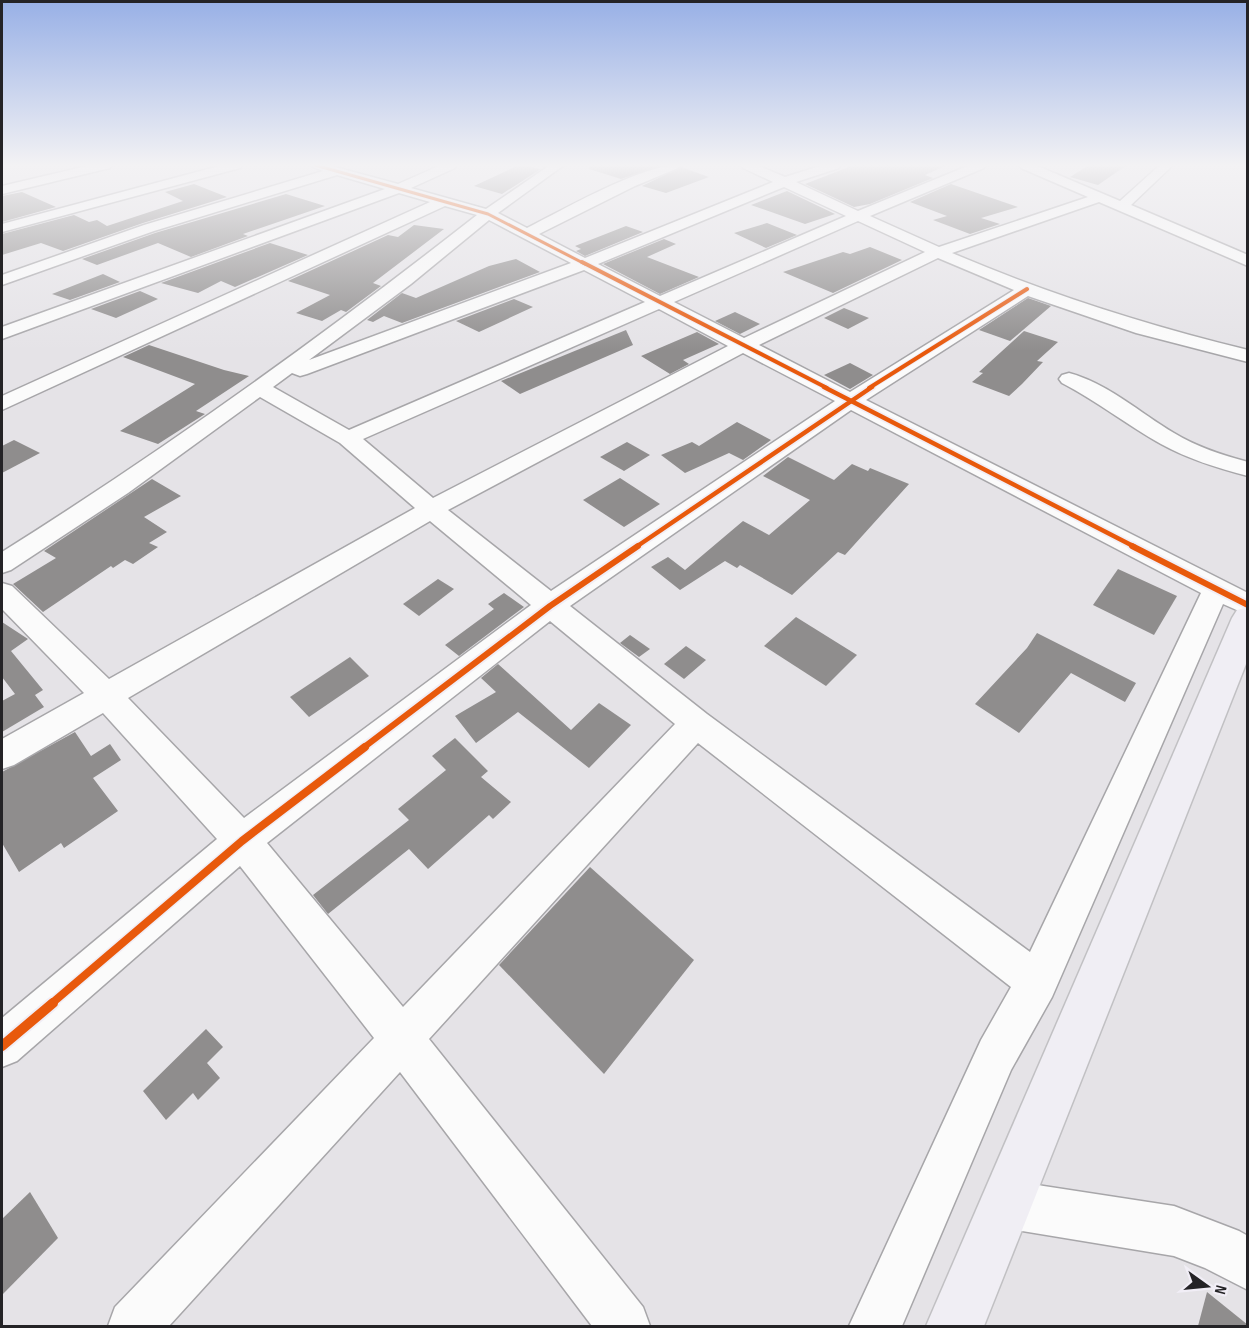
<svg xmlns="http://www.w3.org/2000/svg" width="1249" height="1328" viewBox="0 0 1249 1328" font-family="'Sofia Sans Condensed',sans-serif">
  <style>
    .building { fill: #8f8d8d }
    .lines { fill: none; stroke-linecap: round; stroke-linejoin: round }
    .minor-casing { stroke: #a7a6a9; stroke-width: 3 }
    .major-casing { stroke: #c1c0c3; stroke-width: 3 }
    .minor { fill: #fbfbfb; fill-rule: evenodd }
    .major { fill: #f0eef4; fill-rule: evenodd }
    .cycleway-far5-casing { stroke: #f1eef6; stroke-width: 4.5 }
    .cycleway-far4-casing { stroke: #f1eef6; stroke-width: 6 }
    .cycleway-far3-casing { stroke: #f1eef6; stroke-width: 8 }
    .cycleway-far2-casing { stroke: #f1eef6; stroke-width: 10 }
    .cycleway-far1-casing { stroke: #f1eef6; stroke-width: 11 }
    .cycleway-casing { stroke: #f1eef6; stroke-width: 14 }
    .cycleway-far5 { stroke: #e8590c; stroke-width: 3 }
    .cycleway-far4 { stroke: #e8590c; stroke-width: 4 }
    .cycleway-far3 { stroke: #e8590c; stroke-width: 4.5 }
    .cycleway-far2 { stroke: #e8590c; stroke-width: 6 }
    .cycleway-far1 { stroke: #e8590c; stroke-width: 8 }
    .cycleway { stroke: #e8590c; stroke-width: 10 }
  </style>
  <rect width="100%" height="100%" fill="#e5e3e7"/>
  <!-- building -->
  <g class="building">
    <polygon points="519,165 541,169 502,194 474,186"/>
    <polygon points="590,165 663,165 621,179 589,169"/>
    <polygon points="854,165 947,165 925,175 933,178 870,204 854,207 805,184"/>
    <polygon points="1089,165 1127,165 1098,185 1070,177"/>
    <polygon points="681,167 709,177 666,193 642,186"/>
    <polygon points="194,184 227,197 143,223 63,251 41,243 2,255 2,234 74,215 89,222 97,220 107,226 183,201 165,192"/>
    <polygon points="951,184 1018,207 981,218 1000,224 970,234 933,220 947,216 910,202"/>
    <polygon points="787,191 835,214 805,224 751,205"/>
    <polygon points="22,192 56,207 2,222 2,196"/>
    <polygon points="286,194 325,206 243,234 248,236 191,257 158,243 97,265 82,259 155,233"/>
    <polygon points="767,223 797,235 766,248 734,233"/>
    <polygon points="414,225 444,229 373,283 381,286 346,312 341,310 322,321 296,313 330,295 288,281 388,235 398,237"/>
    <polygon points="626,226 643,232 585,256 576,251 581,249 575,246"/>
    <polygon points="664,239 676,244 647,257 699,277 660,294 603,264"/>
    <polygon points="270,243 308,255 235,287 221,281 198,293 161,283"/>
    <polygon points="870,247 902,260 833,293 783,272 843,252 850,254"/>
    <polygon points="516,259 540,272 402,323 384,316 373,322 367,320 402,293 416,298 489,266"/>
    <polygon points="103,274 120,282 70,300 52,294"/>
    <polygon points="140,291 158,299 116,318 91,309"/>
    <polygon points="1028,298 1051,306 1010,341 979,330"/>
    <polygon points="514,299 533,307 479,332 456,321"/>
    <polygon points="844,308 869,318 848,329 824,318"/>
    <polygon points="735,312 760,324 740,334 715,321"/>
    <polygon points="626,330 633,345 520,394 501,381"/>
    <polygon points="1024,331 1058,342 1037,361 1043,362 1022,384 1009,396 972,382 983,373 979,372"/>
    <polygon points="697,332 719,344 683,360 689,364 670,374 641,356"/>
    <polygon points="149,345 224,370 249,376 196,411 205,414 158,444 120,431 195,384 123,357"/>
    <polygon points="850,363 873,375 850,389 824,375"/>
    <polygon points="737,422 771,440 743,460 729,453 685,473 661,455 692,442 699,446"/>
    <polygon points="14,440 40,453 2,473 2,446"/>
    <polygon points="627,442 650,455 624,471 600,457"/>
    <polygon points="788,457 834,480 852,464 868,471 870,468 909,484 845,555 838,552 792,595 740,565 737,568 725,561 680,590 651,567 668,557 685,570 743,521 769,535 810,500 763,476"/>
    <polygon points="620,478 660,504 624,527 583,500"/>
    <polygon points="152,479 181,496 144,517 167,532 149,543 158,547 133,564 125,560 113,568 111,566 43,612 13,584 56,558 44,551"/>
    <polygon points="1118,569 1177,596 1154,635 1093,605"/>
    <polygon points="438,579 454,589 419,616 403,604"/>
    <polygon points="504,593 524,607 459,656 445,645 494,609 488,604"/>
    <polygon points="796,617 857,655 826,686 764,646"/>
    <polygon points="2,622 28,639 11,651 43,690 35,695 44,707 2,732 2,701 15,694 2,677"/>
    <polygon points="1037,633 1136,683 1125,702 1071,673 1019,733 975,704 1027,648"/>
    <polygon points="630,635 650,649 639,657 620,643"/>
    <polygon points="686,646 706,660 684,679 664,664"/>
    <polygon points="350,657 369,676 309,717 290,697"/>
    <polygon points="498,664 571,730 599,703 631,725 589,768 518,712 476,743 455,716 496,692 481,678"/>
    <polygon points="75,732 91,756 110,744 121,760 93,778 118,811 64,848 61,843 19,872 2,843 2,772"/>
    <polygon points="455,738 488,771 481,777 511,802 493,819 489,815 428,869 409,849 328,914 313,895 409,820 398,809 446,770 432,756"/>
    <polygon points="590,867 694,960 604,1074 499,965"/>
    <polygon points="206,1029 223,1047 207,1063 220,1078 198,1100 193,1093 166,1120 143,1091"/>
    <polygon points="30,1192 58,1238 2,1295 2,1219"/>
    <polygon points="1207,1292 1248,1325 1248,1326 1198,1326"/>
  </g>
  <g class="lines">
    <!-- minor casing -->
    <g class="minor-casing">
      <g id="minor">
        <polygon points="91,165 112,165 110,168 2,194 2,186"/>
        <polygon points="223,165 242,165 240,168 2,232 2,224"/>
        <path d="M309 165H328L398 184 441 165H457L455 168 411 188 486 209 550 165H564L498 213 527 228C565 209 640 165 680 165L678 168 635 186 539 234 585 258 773 182 743 168 741 165H757L785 177 823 165H841L839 168 796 182 858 211 970 165H986L984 168 870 216 939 247 1088 197 1021 168 1019 165H1035L1120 201 1160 165H1173L1131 205 1248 255V266L1099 202 952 253C1048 294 1146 325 1248 350V362L1136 333 1028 296 866 400 1248 593V615L1223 604 1052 997 1011 1070 902 1326H849L981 1040 1011 987 698 743 429 1039 643 1307 650 1326H592L400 1072 169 1326H108L115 1307 374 1038 240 866 17 1061 2 1067V1018L217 839 103 713 14 765 2 769V739L84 693 2 609V583L12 586 109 679 415 508 340 443 260 397 128 493 11 570 2 573V552C166 449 324 335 477 215L445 206 2 410V396L430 202 399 193 2 339V327L385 189 337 175 154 231 2 285V275L144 225 323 171ZM784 187 846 216 660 296 598 264ZM489 220 571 263 309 360 411 284ZM858 221 925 252 744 338 674 302ZM938 258 1014 290 850 392 759 345ZM584 270 645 302 349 430 273 387 292 373 300 376 307 374ZM659 309 728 346 433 498 363 439ZM743 353 835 401 551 591 448 510ZM851 410 1201 593 1030 952 707 714 570 606ZM430 521 531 605 244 818 128 698ZM550 621 675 724 403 1007 267 843Z"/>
        <path d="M1069 373C1107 383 1140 413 1174 433 1197 447 1222 455 1248 462V476C1217 468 1188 459 1161 444 1127 425 1097 401 1062 383L1059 379 1062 375Z"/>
        <polygon points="1004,1180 1174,1206 1239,1231 1248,1236 1248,1290 1205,1268 1174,1256 1004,1228 987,1221 980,1204 987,1187"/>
      </g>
    </g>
    <!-- major casing -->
    <g class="major-casing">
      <polygon id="major" points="1248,607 1248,659 984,1326 926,1326 1232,618 1237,610"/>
    </g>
    <!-- minor -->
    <use href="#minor" class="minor"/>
    <!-- major -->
    <use href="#major" class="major"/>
    <!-- cycleway-far5 casing -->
    <g class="cycleway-far5-casing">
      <polyline id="cycleway-far5" points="315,165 488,214 585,264"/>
    </g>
    <!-- cycleway-far4 casing -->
    <g class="cycleway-far4-casing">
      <g id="cycleway-far4">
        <polyline points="582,262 827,388"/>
        <polyline points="869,388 1027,289"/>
      </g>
    </g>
    <!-- cycleway-far3 casing -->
    <g class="cycleway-far3-casing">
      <g id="cycleway-far3">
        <polyline points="824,387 1135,547"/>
        <polyline points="636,547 872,387"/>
      </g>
    </g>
    <!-- cycleway-far2 casing -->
    <g class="cycleway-far2-casing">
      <g id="cycleway-far2">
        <polyline points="1132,546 1248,605"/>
        <polyline points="363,748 550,606 638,546"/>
      </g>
    </g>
    <!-- cycleway-far1 casing -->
    <g class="cycleway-far1-casing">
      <polyline id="cycleway-far1" points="51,1004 242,841 365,747"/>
    </g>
    <!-- cycleway casing -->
    <g class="cycleway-casing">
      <polyline id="cycleway" points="2,1046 53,1003"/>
    </g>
    <!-- cycleway-far5 -->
    <use href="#cycleway-far5" class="cycleway-far5"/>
    <!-- cycleway-far4 -->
    <use href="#cycleway-far4" class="cycleway-far4"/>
    <!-- cycleway-far3 -->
    <use href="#cycleway-far3" class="cycleway-far3"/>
    <!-- cycleway-far2 -->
    <use href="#cycleway-far2" class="cycleway-far2"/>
    <!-- cycleway-far1 -->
    <use href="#cycleway-far1" class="cycleway-far1"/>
    <!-- cycleway -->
    <use href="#cycleway" class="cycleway"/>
  </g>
  <!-- sky -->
  <linearGradient id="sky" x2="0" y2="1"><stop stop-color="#98b0e6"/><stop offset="0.47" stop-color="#f3f2f4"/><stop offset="1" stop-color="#f3f2f4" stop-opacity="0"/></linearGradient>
  <rect width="1249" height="351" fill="url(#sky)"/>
  <!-- border -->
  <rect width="1249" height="1328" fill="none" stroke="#242326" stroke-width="6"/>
  <!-- north arrow -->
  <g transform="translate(1207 1286) rotate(105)" stroke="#f1eef6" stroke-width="4.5" paint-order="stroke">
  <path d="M0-4.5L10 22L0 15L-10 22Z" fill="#242326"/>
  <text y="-9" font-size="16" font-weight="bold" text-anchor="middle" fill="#242326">N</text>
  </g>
</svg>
